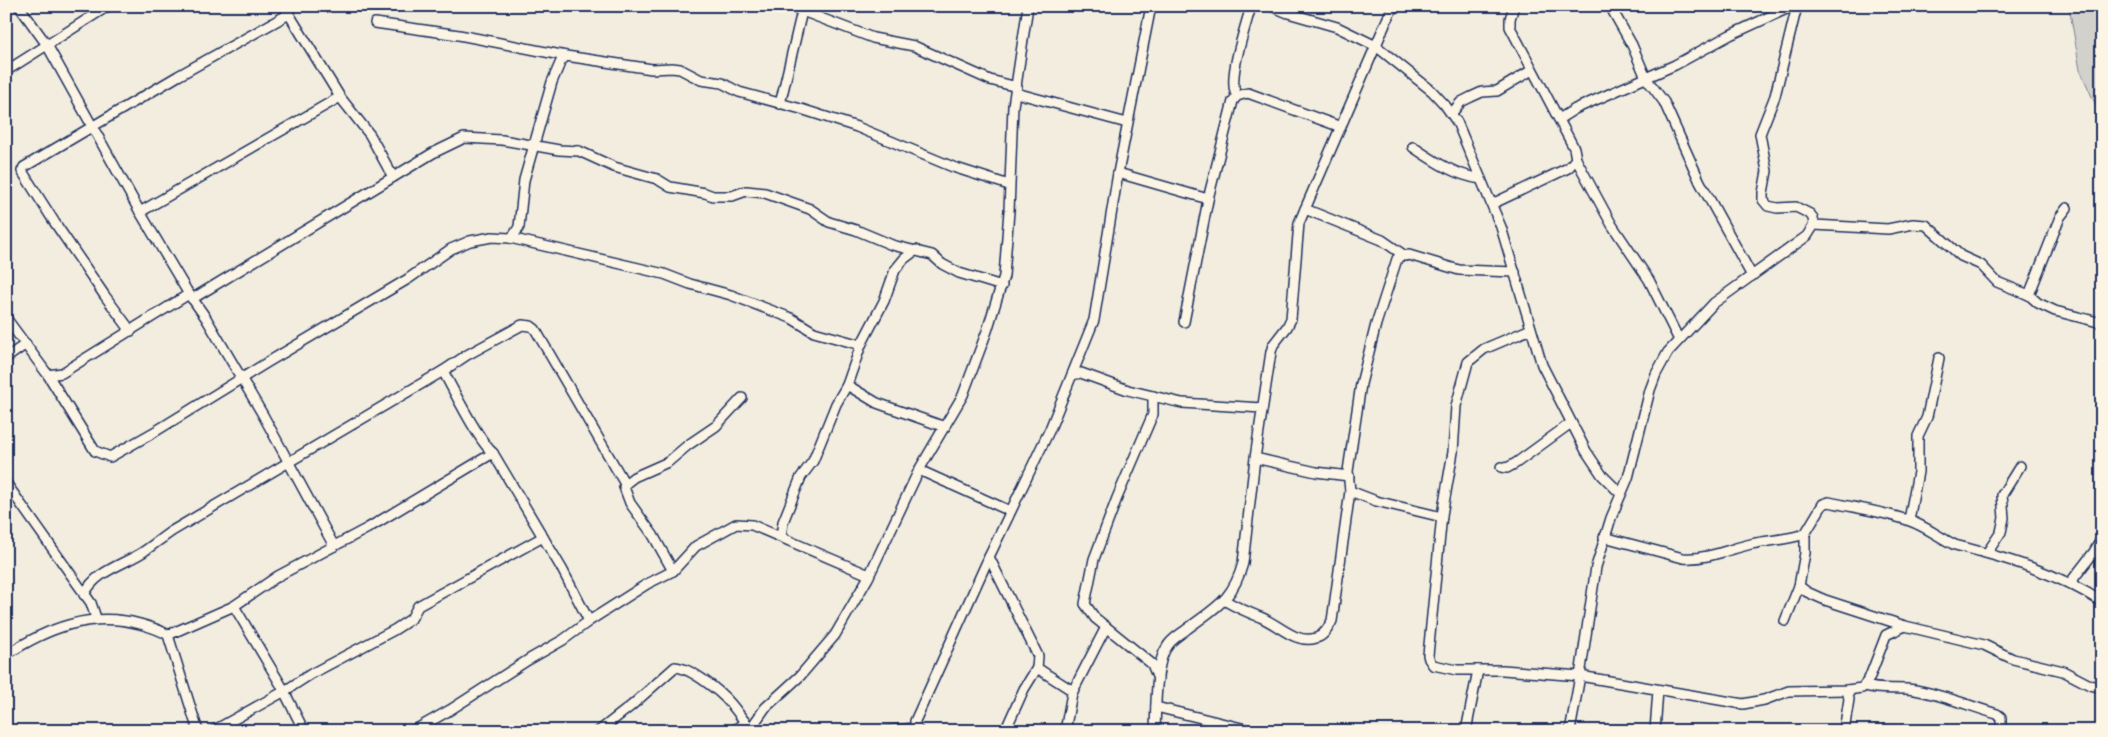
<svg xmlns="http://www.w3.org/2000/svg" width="2108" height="737" viewBox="0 0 2108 737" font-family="'Gochi Hand',sans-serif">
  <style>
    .green { fill: #d3d1cc; stroke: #778095 }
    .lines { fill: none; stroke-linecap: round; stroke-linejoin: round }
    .minor-casing { stroke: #1b2f5e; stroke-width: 12 }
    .minor { stroke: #fcf5e5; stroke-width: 9 }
  </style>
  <rect width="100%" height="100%" fill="#f3ede0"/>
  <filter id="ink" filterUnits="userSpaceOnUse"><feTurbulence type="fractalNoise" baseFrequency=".02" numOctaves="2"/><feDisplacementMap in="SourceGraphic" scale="10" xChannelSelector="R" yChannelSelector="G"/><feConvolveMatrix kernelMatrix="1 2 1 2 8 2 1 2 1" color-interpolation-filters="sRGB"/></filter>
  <g filter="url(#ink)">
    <!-- green -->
    <polygon class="green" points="2069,6 2102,6 2102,119 2080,70"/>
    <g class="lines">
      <!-- minor casing -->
      <g class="minor-casing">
        <g id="minor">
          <polyline points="19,6 47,45 108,6"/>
          <polyline points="284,6 340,97 370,135 393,177"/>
          <polyline points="789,6 873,38 914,46 990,80 1017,87"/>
          <polyline points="1271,6 1288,13 1337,27 1376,46 1432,91 1445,105 1457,122 1501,227 1542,365 1586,451 1602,475 1621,494"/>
          <polyline points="1610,6 1632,45 1646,78 1664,102 1700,182 1752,276"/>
          <polyline points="375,23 459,35 566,56 652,69 672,68 680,69 701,80 722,83 739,92 801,109 857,127 953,167 1009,185"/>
          <polyline points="6,71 47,45 140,212 187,291 206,318 263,415 334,546"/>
          <polyline points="1016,93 1127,123"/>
          <path d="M1237 96C1226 81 1246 26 1251 6"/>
          <polyline points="780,104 803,7"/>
          <polyline points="1452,113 1461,102 1471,97 1482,92 1497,91 1532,70"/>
          <polyline points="1559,119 1575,109 1675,65 1730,35 1793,6"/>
          <path d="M1413 147C1435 162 1455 175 1481 179"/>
          <polyline points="1576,159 1612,225 1649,280 1679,340"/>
          <polyline points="1118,173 1208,199"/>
          <polyline points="1492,204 1568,168 1576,159 1574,148 1510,27 1510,19 1514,6"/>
          <polyline points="1305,209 1382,240 1405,256"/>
          <polyline points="140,212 340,97"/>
          <polyline points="1814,225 1888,229 1913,224 1926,225 1961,256 1981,265 1997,282 2029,295 2038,303 2055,311 2102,323"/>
          <polyline points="510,238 664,274 690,284 731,295 791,318 814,332 861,345"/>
          <polyline points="2029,295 2060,217 2067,208"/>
          <polyline points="192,299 433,153 464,138 502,140 559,150 579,151 614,167 657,179 670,187 705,193 713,196 732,196 746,191 765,193 810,209 829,222 856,230 892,245 932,255 942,264 959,273 1002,286"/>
          <polyline points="6,318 48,375 95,451 110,457 156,431 268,362 408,279 451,249 470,241 492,237 510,238 514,235 519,227 524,180 552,82 561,61 566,56"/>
          <polyline points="1184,322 1209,195 1233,101 1237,96 1248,93 1341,127"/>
          <polyline points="1531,329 1484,349 1468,362 1456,406 1453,452 1442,515 1428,655 1429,659 1433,665 1457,670 1503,670 1580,676 1743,704 1764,700 1789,691 1847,690 1862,688 1869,679 1886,635 1905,626"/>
          <polyline points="131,331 105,296 55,223 22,171 24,167 178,76 289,14"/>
          <polyline points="6,358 26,344"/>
          <path d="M443 371C453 389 479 442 493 453L562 569 589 621"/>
          <polyline points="48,375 62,373 189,294"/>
          <polyline points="1072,375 1081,373 1128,390 1182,403 1262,408"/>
          <polyline points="847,385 877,403 945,427"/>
          <polyline points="1153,396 1153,414 1117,498 1094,559 1085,604 1095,618 1152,664 1158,679"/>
          <polyline points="1255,458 1316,472 1349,476"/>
          <polyline points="1501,467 1507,468 1516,463 1571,423"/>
          <polyline points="919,470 1010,511"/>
          <polyline points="6,483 91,603 96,618"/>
          <polyline points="1350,491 1376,501 1442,517"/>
          <polyline points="1909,520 1918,472 1918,436 1927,417 1939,358"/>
          <polyline points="781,537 783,522 801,477 813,461 836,404 847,385 861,345 884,301 895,270 904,259 916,250"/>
          <path d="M1604 537 1683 558C1706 560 1729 549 1751 544 1769 540 1787 540 1805 534"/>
          <polyline points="1987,553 2001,532 2004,518 2002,495 2020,466"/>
          <polyline points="989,557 1038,656 1037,668 1024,689 1005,731"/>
          <polyline points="673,571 653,535 630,503 624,487 625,484 634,477 668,462 688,445 716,426 742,398"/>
          <polyline points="2070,583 2094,552 2102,538"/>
          <polyline points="1799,586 1807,592 1825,600 1905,626 1984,645 2013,659 2063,671 2090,685 2102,688"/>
          <path d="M84 595C95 571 123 565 143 552 153 545 162 538 172 531L443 371 467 355 522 325 531 326 535 329 625 484"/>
          <path d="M1224 600C1236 607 1247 612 1260 617 1277 623 1296 645 1316 638 1324 636 1328 628 1332 621L1350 491 1348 471 1361 384 1376 324 1397 259 1400 256 1409 255 1459 270 1515 272"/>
          <polyline points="234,606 281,685 304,731"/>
          <path d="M1785 621 1799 586 1805 553V534L1823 504 1829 502C1856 508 1885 512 1910 521 1927 527 1940 538 1955 545 2006 558 2058 573 2102 602"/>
          <polyline points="168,635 234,606 278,576 368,528 493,453"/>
          <path d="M6 655C47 628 91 611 140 624 150 627 159 629 168 635L198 731"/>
          <polyline points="1037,668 1073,691"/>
          <path d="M1865 686C1881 691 1899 687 1915 690 1943 695 1970 706 1997 714L2001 717V731"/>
          <polyline points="1156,707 1254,731"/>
          <polyline points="751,728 765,708 800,676 835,635 868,578 919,470 963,395 987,331 1004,276 1009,211 1013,106 1028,6"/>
          <polyline points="213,731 283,692 311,674 394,630 411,619 418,606 543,537"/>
          <polyline points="413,731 450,710 528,660 563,640 589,621 647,584 673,571 696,546 736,524 752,525 869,575"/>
          <path d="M599 731 631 706 675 667C691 668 720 691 731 704 739 713 744 723 754 731"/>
          <polyline points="733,731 745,722"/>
          <polyline points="885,731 915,728"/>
          <polyline points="919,731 915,728 915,721 989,557 1050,429 1094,320 1118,173 1151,6"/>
          <polyline points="1065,731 1072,693 1106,627"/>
          <path d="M1155 731C1156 710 1155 663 1167 647 1171 639 1181 634 1187 629 1216 607 1233 600 1243 563L1255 458 1271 352 1273 345 1287 327 1291 319 1299 223 1393 6"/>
          <polyline points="1466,731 1478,670"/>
          <polyline points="1570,731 1580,676 1596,567 1611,518 1628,478 1650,390 1656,374 1668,352 1714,303 1807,236 1814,225 1813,218 1810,214 1796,207 1777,208 1768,206 1763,200 1763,193 1767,171 1760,134 1775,96 1797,6"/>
          <polyline points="1655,731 1658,690"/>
          <polyline points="1844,731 1849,699 1847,690"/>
        </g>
      </g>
      <!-- minor -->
      <use href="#minor" class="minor"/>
    </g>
  </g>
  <!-- margin -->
  <rect width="2108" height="737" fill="none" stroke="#fcf5e5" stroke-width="25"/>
  <rect x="12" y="12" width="2083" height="712" fill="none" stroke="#1b2f5e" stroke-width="2" filter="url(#ink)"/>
</svg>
